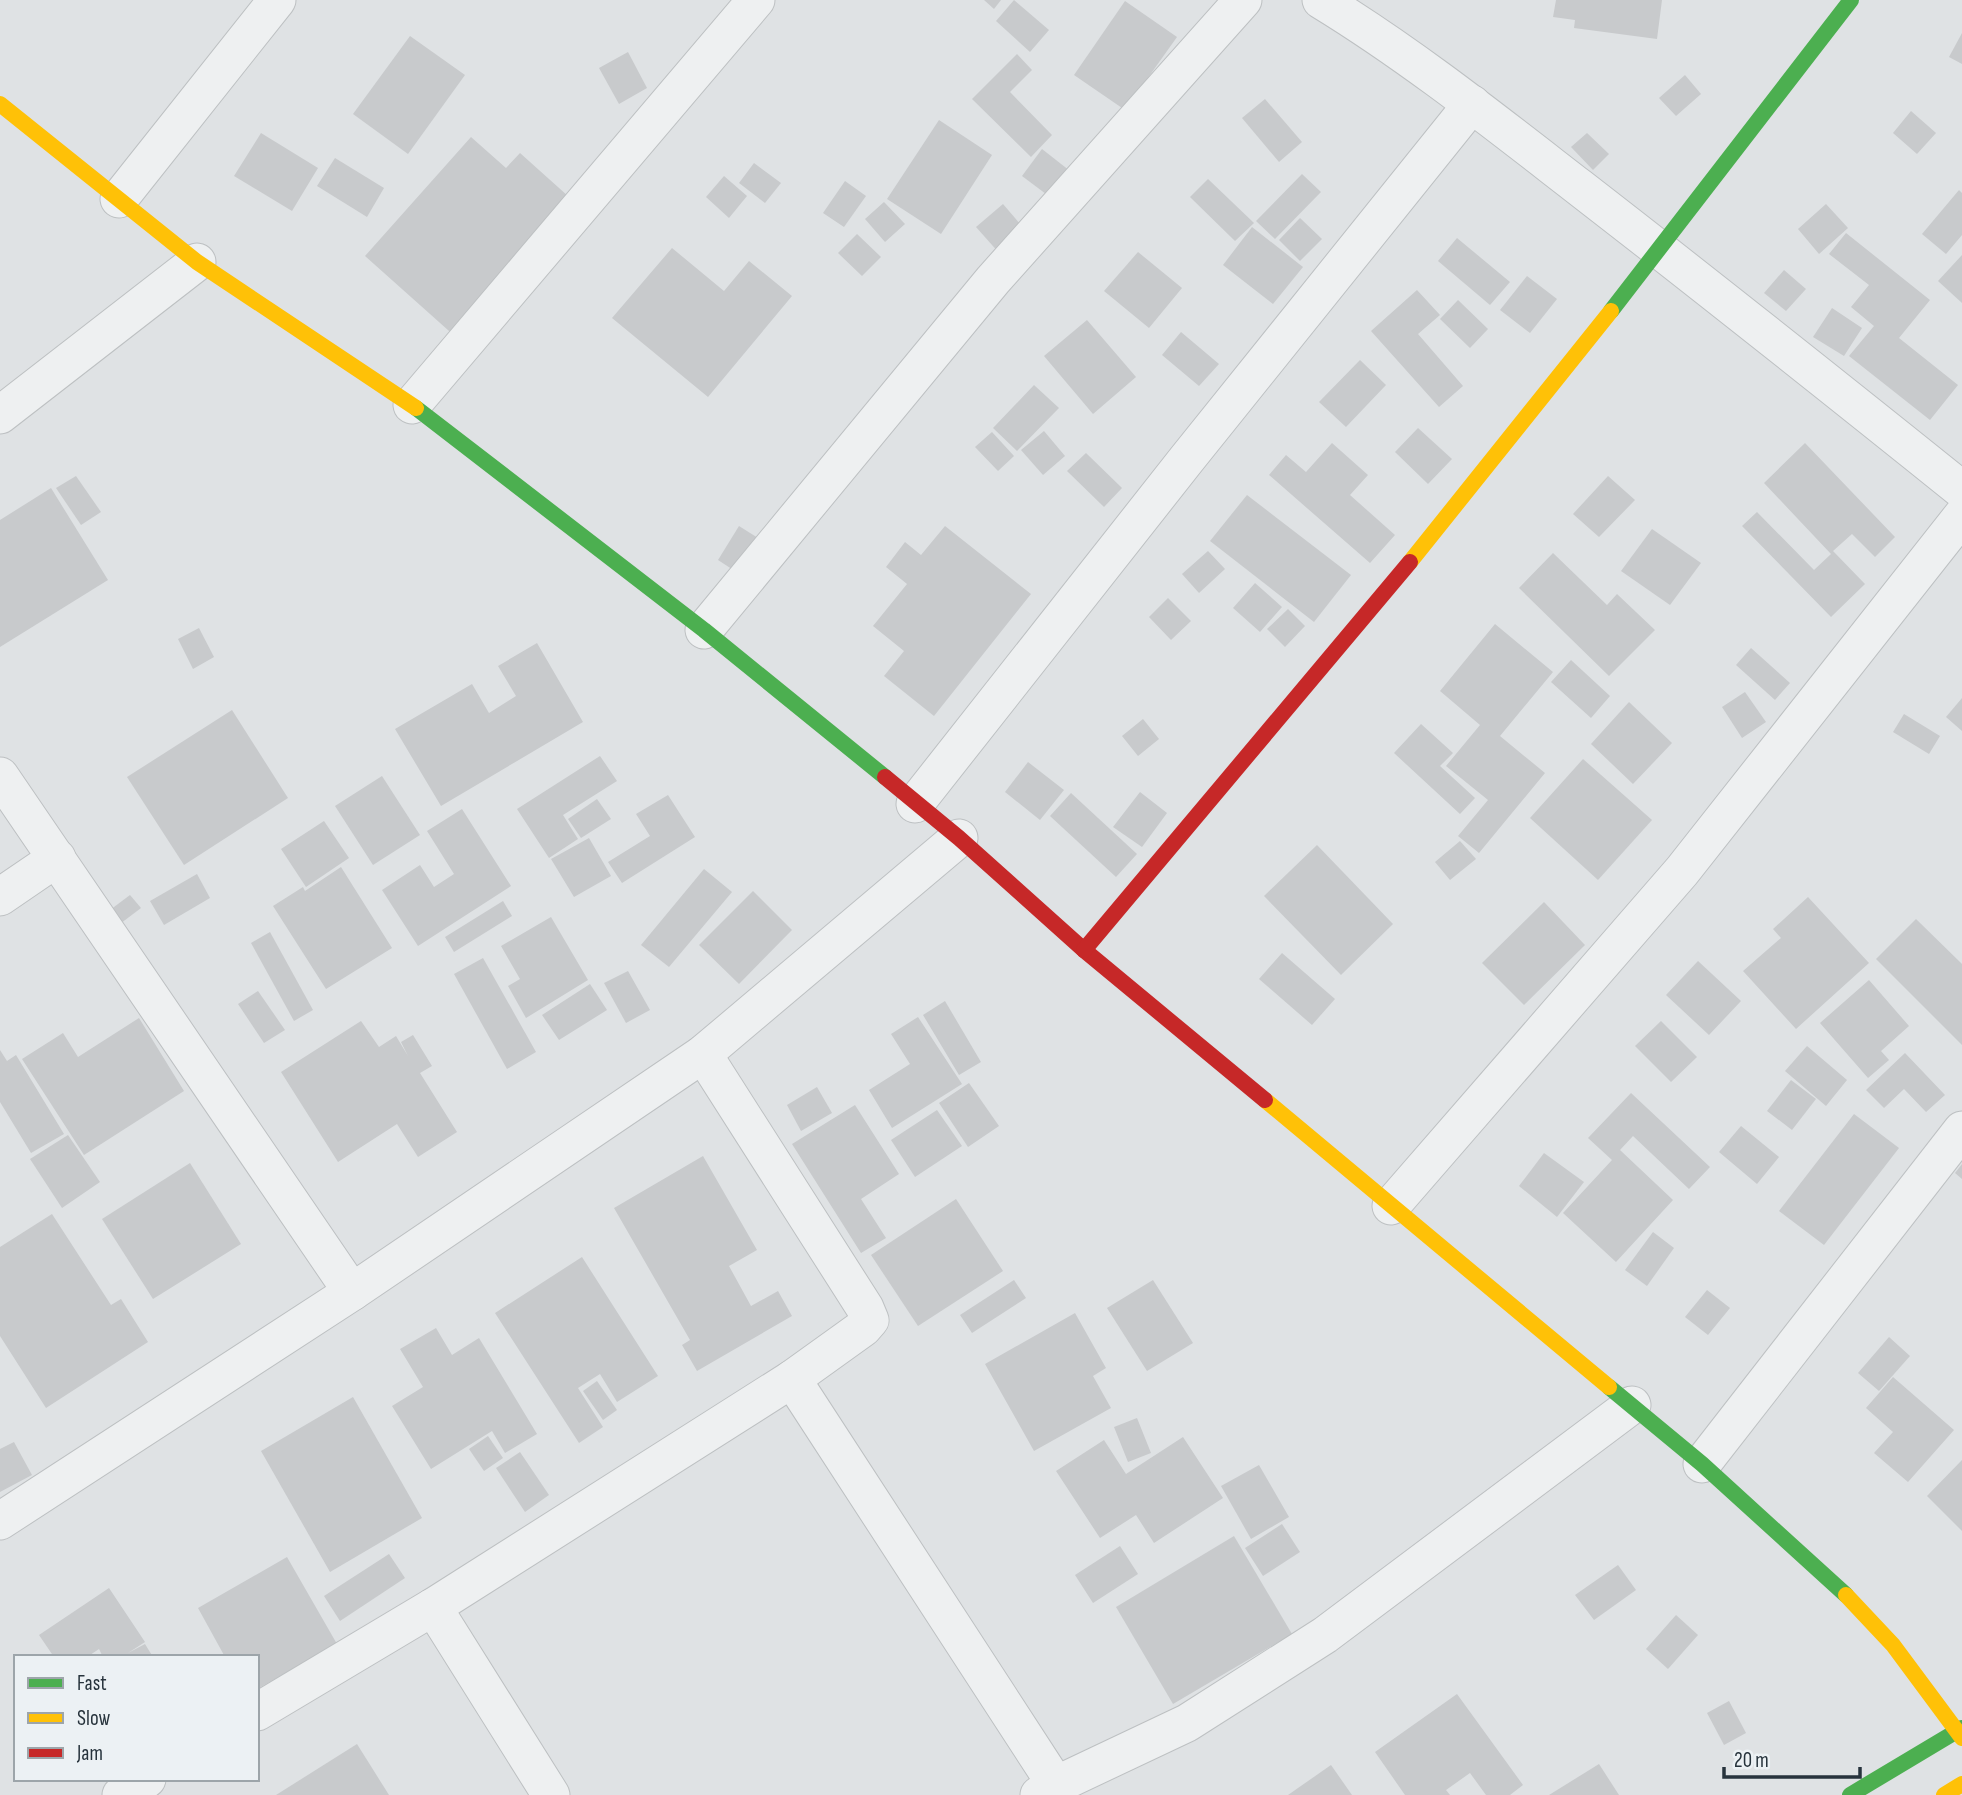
<svg xmlns="http://www.w3.org/2000/svg" width="1962" height="1795" viewBox="0 0 1962 1795" font-family="'Sofia Sans Condensed',sans-serif">
  <style>
    .building { fill: #c8cacc }
    .lines { fill: none; stroke-linecap: round; stroke-linejoin: round }
    .street-casing { stroke: #bdc0c2; stroke-width: 39 }
    .street { stroke: #eef0f1; stroke-width: 37 }
    .fast { stroke: #4caf50; stroke-width: 16 }
    .slow { stroke: #ffc107; stroke-width: 16 }
    .jam { stroke: #c62828; stroke-width: 16 }
  </style>
  <rect width="100%" height="100%" fill="#dfe2e4"/>
  <!-- building -->
  <g class="building">
    <polygon points="984,0 1001,0 994,9"/>
    <polygon points="1014,0 1049,30 1030,52 996,21"/>
    <polygon points="1556,0 1662,0 1657,39 1574,28 1575,20 1553,17"/>
    <polygon points="1125,1 1177,37 1125,110 1074,75"/>
    <polygon points="1962,33 1962,64 1949,57"/>
    <polygon points="410,36 465,75 408,154 353,114"/>
    <polygon points="628,52 647,88 619,104 599,68"/>
    <polygon points="1017,54 1032,70 1010,92 1052,135 1031,157 972,99"/>
    <polygon points="1685,75 1701,94 1676,116 1659,98"/>
    <polygon points="1265,99 1302,142 1279,162 1242,118"/>
    <polygon points="1911,111 1936,133 1917,154 1893,133"/>
    <polygon points="939,120 992,155 941,234 887,199"/>
    <polygon points="261,133 318,168 292,211 234,176"/>
    <polygon points="1587,133 1609,154 1593,170 1571,147"/>
    <polygon points="471,137 506,168 520,153 578,205 458,339 365,256"/>
    <polygon points="1042,149 1070,171 1050,197 1022,176"/>
    <polygon points="335,158 384,188 367,217 317,186"/>
    <polygon points="754,163 781,183 765,203 739,183"/>
    <polygon points="1302,174 1321,192 1275,239 1256,221"/>
    <polygon points="724,176 747,196 729,218 706,197"/>
    <polygon points="1208,179 1254,223 1235,241 1190,197"/>
    <polygon points="845,181 866,196 844,227 823,213"/>
    <polygon points="1959,190 1962,193 1962,235 1946,254 1922,234"/>
    <polygon points="884,202 905,224 885,242 865,219"/>
    <polygon points="1003,204 1027,232 1000,254 976,227"/>
    <polygon points="1826,204 1848,228 1819,254 1798,229"/>
    <polygon points="1300,218 1322,239 1300,261 1279,240"/>
    <polygon points="1252,227 1303,267 1273,304 1223,265"/>
    <polygon points="1846,233 1930,300 1899,338 1958,385 1930,420 1849,356 1874,326 1851,307 1869,285 1829,254"/>
    <polygon points="857,234 881,257 862,276 838,253"/>
    <polygon points="1457,238 1510,282 1490,305 1438,261"/>
    <polygon points="672,248 724,291 749,261 792,296 708,397 612,318"/>
    <polygon points="1138,252 1182,288 1149,328 1104,291"/>
    <polygon points="1962,255 1962,303 1938,281"/>
    <polygon points="1784,270 1806,289 1786,311 1764,293"/>
    <polygon points="1527,276 1557,299 1530,333 1500,310"/>
    <polygon points="1417,290 1440,315 1418,334 1463,386 1439,407 1371,331"/>
    <polygon points="1458,300 1488,329 1470,348 1440,319"/>
    <polygon points="1832,308 1862,328 1844,356 1813,337"/>
    <polygon points="1087,320 1136,377 1093,414 1044,356"/>
    <polygon points="1181,332 1219,364 1199,386 1162,355"/>
    <polygon points="1360,360 1386,385 1346,427 1319,402"/>
    <polygon points="1034,385 1059,408 1017,451 993,428"/>
    <polygon points="1418,428 1452,459 1428,484 1395,452"/>
    <polygon points="1044,431 1065,456 1043,475 1021,450"/>
    <polygon points="992,432 1014,456 998,471 975,447"/>
    <polygon points="1332,443 1368,475 1350,495 1395,535 1370,563 1269,475 1286,455 1306,472"/>
    <polygon points="1805,443 1895,537 1875,557 1852,534 1833,551 1865,584 1831,617 1742,526 1757,512 1814,570 1831,554 1764,483"/>
    <polygon points="1086,453 1122,488 1104,507 1067,471"/>
    <polygon points="76,476 101,512 81,525 56,488"/>
    <polygon points="1608,476 1635,500 1599,537 1573,514"/>
    <polygon points="51,488 108,580 0,647 0,520"/>
    <polygon points="1247,495 1351,575 1314,622 1210,541"/>
    <polygon points="739,526 769,545 747,579 718,560"/>
    <polygon points="945,526 1031,594 934,716 884,676 904,651 873,626 907,584 886,567 905,542 921,555"/>
    <polygon points="1652,529 1701,563 1670,605 1621,571"/>
    <polygon points="1208,551 1225,569 1199,593 1182,574"/>
    <polygon points="1553,553 1607,605 1617,594 1655,630 1609,676 1519,588"/>
    <polygon points="1255,583 1282,607 1260,632 1233,608"/>
    <polygon points="1168,598 1191,621 1171,640 1149,617"/>
    <polygon points="1288,609 1305,626 1285,647 1267,629"/>
    <polygon points="1495,624 1553,672 1500,736 1545,773 1479,853 1458,836 1488,800 1446,766 1480,725 1440,691"/>
    <polygon points="199,628 214,657 193,669 178,639"/>
    <polygon points="537,643 583,722 441,806 395,729 472,684 489,713 516,696 498,666"/>
    <polygon points="1751,648 1790,683 1775,700 1736,665"/>
    <polygon points="1571,660 1610,696 1591,718 1551,682"/>
    <polygon points="1745,692 1766,722 1742,738 1722,707"/>
    <polygon points="1962,698 1962,731 1946,717"/>
    <polygon points="1629,702 1672,743 1633,784 1591,744"/>
    <polygon points="232,710 288,798 184,865 127,777"/>
    <polygon points="1904,714 1940,736 1929,754 1893,732"/>
    <polygon points="1143,719 1159,739 1138,756 1122,736"/>
    <polygon points="1421,724 1453,753 1440,766 1475,798 1460,814 1394,753"/>
    <polygon points="600,756 617,781 563,815 578,839 549,858 517,809"/>
    <polygon points="1583,759 1652,820 1598,880 1530,818"/>
    <polygon points="1028,762 1064,790 1040,820 1005,792"/>
    <polygon points="382,776 420,835 373,865 335,806"/>
    <polygon points="1140,792 1167,813 1142,847 1113,827"/>
    <polygon points="1071,793 1137,854 1116,877 1050,816"/>
    <polygon points="668,795 695,837 622,883 608,862 650,836 636,814"/>
    <polygon points="597,799 611,819 581,838 568,819"/>
    <polygon points="462,809 511,886 418,946 382,890 420,865 434,887 454,874 427,831"/>
    <polygon points="324,821 349,858 306,887 281,849"/>
    <polygon points="589,838 611,876 574,897 551,859"/>
    <polygon points="1460,841 1476,859 1450,880 1435,862"/>
    <polygon points="1317,845 1393,924 1341,975 1264,896"/>
    <polygon points="341,867 392,948 326,989 273,906 303,887 305,891"/>
    <polygon points="704,869 732,892 669,967 641,945"/>
    <polygon points="197,874 210,898 164,925 150,901"/>
    <polygon points="753,891 792,930 739,984 699,945"/>
    <polygon points="130,895 141,908 108,933 98,919"/>
    <polygon points="1808,897 1869,963 1796,1029 1743,971 1781,938 1773,929"/>
    <polygon points="503,901 512,916 454,952 445,937"/>
    <polygon points="1544,902 1585,945 1524,1005 1482,963"/>
    <polygon points="551,917 588,980 526,1018 508,986 520,979 501,946"/>
    <polygon points="1916,919 1962,964 1962,1045 1876,959"/>
    <polygon points="270,932 313,1010 294,1021 251,943"/>
    <polygon points="1282,953 1335,999 1312,1025 1259,979"/>
    <polygon points="483,958 536,1052 507,1069 454,974"/>
    <polygon points="1698,961 1741,1001 1709,1035 1666,995"/>
    <polygon points="628,971 650,1010 626,1023 604,983"/>
    <polygon points="1869,980 1909,1026 1881,1051 1889,1060 1868,1078 1820,1023"/>
    <polygon points="590,984 607,1010 559,1040 542,1015"/>
    <polygon points="258,991 285,1030 264,1043 238,1004"/>
    <polygon points="945,1001 981,1062 959,1075 923,1015"/>
    <polygon points="918,1017 962,1084 892,1128 869,1090 910,1064 891,1034"/>
    <polygon points="139,1018 184,1091 84,1155 22,1059 63,1033 78,1057"/>
    <polygon points="361,1021 379,1047 396,1036 408,1056 401,1042 413,1035 432,1066 420,1073 457,1132 418,1157 397,1124 338,1162 281,1072"/>
    <polygon points="1661,1021 1697,1057 1671,1082 1635,1046"/>
    <polygon points="1807,1046 1847,1080 1826,1106 1785,1071"/>
    <polygon points="0,1050 7,1061 16,1055 64,1134 31,1153 0,1102"/>
    <polygon points="1905,1053 1945,1095 1926,1112 1904,1089 1884,1108 1866,1090"/>
    <polygon points="1791,1080 1816,1099 1792,1130 1767,1111"/>
    <polygon points="969,1083 999,1126 968,1147 939,1103"/>
    <polygon points="817,1087 832,1113 801,1131 787,1105"/>
    <polygon points="1631,1093 1710,1167 1689,1189 1633,1136 1620,1150 1673,1200 1616,1262 1563,1213 1612,1160 1588,1138"/>
    <polygon points="855,1105 899,1174 861,1199 886,1238 861,1253 792,1144"/>
    <polygon points="937,1110 962,1146 915,1177 891,1140"/>
    <polygon points="1854,1114 1899,1148 1824,1245 1779,1211"/>
    <polygon points="1741,1126 1779,1157 1757,1184 1719,1152"/>
    <polygon points="68,1135 100,1182 62,1208 30,1159"/>
    <polygon points="1544,1153 1584,1182 1557,1217 1519,1186"/>
    <polygon points="703,1156 757,1250 729,1266 751,1306 778,1291 792,1316 697,1371 682,1345 690,1340 614,1208"/>
    <polygon points="190,1163 241,1244 153,1299 102,1219"/>
    <polygon points="1962,1164 1962,1179 1955,1173"/>
    <polygon points="956,1199 1003,1271 918,1326 871,1255"/>
    <polygon points="52,1214 111,1305 121,1299 148,1342 46,1408 0,1336 0,1247"/>
    <polygon points="1653,1232 1674,1248 1647,1286 1625,1270"/>
    <polygon points="582,1257 658,1376 617,1402 600,1374 578,1388 603,1427 579,1443 495,1313"/>
    <polygon points="1014,1280 1026,1298 972,1333 960,1315"/>
    <polygon points="1153,1280 1193,1343 1147,1371 1107,1308"/>
    <polygon points="1707,1290 1730,1308 1708,1335 1685,1317"/>
    <polygon points="1075,1313 1106,1368 1093,1376 1111,1408 1034,1451 985,1364"/>
    <polygon points="436,1328 452,1355 479,1338 537,1434 505,1453 492,1431 431,1469 392,1406 423,1387 400,1349"/>
    <polygon points="1889,1337 1910,1356 1879,1391 1858,1373"/>
    <polygon points="1893,1377 1954,1430 1908,1482 1874,1453 1893,1432 1866,1408"/>
    <polygon points="597,1381 617,1410 603,1420 583,1391"/>
    <polygon points="353,1397 422,1518 330,1572 261,1451"/>
    <polygon points="1137,1418 1151,1453 1128,1462 1114,1427"/>
    <polygon points="488,1436 503,1458 484,1471 469,1449"/>
    <polygon points="1183,1437 1223,1498 1154,1543 1136,1515 1100,1538 1056,1471 1104,1440 1126,1474"/>
    <polygon points="14,1442 32,1475 0,1492 0,1449"/>
    <polygon points="520,1452 549,1495 525,1512 496,1468"/>
    <polygon points="1962,1460 1962,1531 1927,1496"/>
    <polygon points="1259,1465 1289,1517 1251,1539 1221,1486"/>
    <polygon points="1282,1524 1300,1552 1263,1576 1245,1548"/>
    <polygon points="1234,1536 1292,1634 1173,1704 1116,1607"/>
    <polygon points="1120,1546 1138,1574 1093,1603 1075,1575"/>
    <polygon points="389,1554 405,1578 340,1621 324,1596"/>
    <polygon points="287,1557 337,1644 257,1689 257,1657 225,1657 198,1608"/>
    <polygon points="1618,1565 1636,1590 1594,1620 1575,1595"/>
    <polygon points="109,1588 145,1642 128,1653 145,1644 153,1657 103,1657 99,1649 87,1657 54,1657 39,1635"/>
    <polygon points="1676,1615 1698,1635 1668,1669 1646,1649"/>
    <polygon points="1457,1694 1523,1785 1510,1795 1486,1795 1470,1773 1446,1790 1450,1795 1405,1795 1375,1752"/>
    <polygon points="1729,1701 1746,1733 1724,1745 1707,1713"/>
    <polygon points="357,1744 389,1795 276,1795"/>
    <polygon points="1599,1764 1619,1795 1549,1795"/>
    <polygon points="1331,1765 1352,1795 1288,1795"/>
  </g>
  <g class="lines">
    <!-- street casing -->
    <g class="street-casing">
      <g id="street">
        <path d="M1321 0C1411 55 1495 122 1579 187 1708 287 1835 388 1962 490"/>
        <polyline points="119,199 277,0"/>
        <polyline points="412,405 756,0"/>
        <polyline points="0,415 197,262"/>
        <polyline points="704,630 993,280 1243,0"/>
        <polyline points="0,776 352,1292"/>
        <polyline points="915,804 1186,460 1472,104"/>
        <polyline points="0,897 57,858"/>
        <polyline points="1391,1206 1682,871 1962,516"/>
        <polyline points="792,1379 1056,1785"/>
        <polyline points="1702,1464 1962,1130"/>
        <polyline points="0,1521 352,1292 703,1054 959,838"/>
        <polyline points="433,1607 551,1795"/>
        <polyline points="257,1712 433,1607 792,1379 863,1328 870,1320 865,1308 703,1054"/>
        <polyline points="121,1795 147,1779"/>
        <polyline points="1039,1795 1056,1785 1187,1723 1325,1635 1632,1405"/>
      </g>
    </g>
    <!-- street -->
    <use href="#street" class="street"/>
    <!-- fast -->
    <g class="fast">
      <polyline points="1611,311 1851,0"/>
      <polyline points="416,408 704,630 885,777"/>
      <polyline points="1609,1387 1702,1464 1846,1595"/>
      <polyline points="1850,1795 1962,1728"/>
    </g>
    <!-- slow -->
    <g class="slow">
      <polyline points="0,104 197,262 416,408"/>
      <polyline points="1410,562 1611,311"/>
      <polyline points="1265,1100 1609,1387"/>
      <polyline points="1846,1595 1893,1645 1962,1738"/>
      <polyline points="1944,1795 1962,1784"/>
    </g>
    <!-- jam -->
    <g class="jam">
      <polyline points="885,777 959,838 1084,950 1265,1100"/>
      <polyline points="1084,950 1410,562"/>
    </g>
  </g>
  <!-- legend -->
  <rect x="14" y="1655" width="245" height="126" fill="#ecf1f4" stroke="#9da5aa" stroke-width="2"/>
  <rect x="28" y="1678" width="35" height="10" fill="#4caf50" stroke="#9da5aa" stroke-width="2"/>
  <text x="77" y="1690" font-size="21" fill="#27333c">Fast</text>
  <rect x="28" y="1713" width="35" height="10" fill="#ffc107" stroke="#9da5aa" stroke-width="2"/>
  <text x="77" y="1725" font-size="21" fill="#27333c">Slow</text>
  <rect x="28" y="1748" width="35" height="10" fill="#c62828" stroke="#9da5aa" stroke-width="2"/>
  <text x="77" y="1760" font-size="21" fill="#27333c">Jam</text>
  <!-- scale -->
  <path d="M1724 1767v10h136v-10" fill="none" stroke="#27333c" stroke-width="3.5"/>
  <text x="1734" y="1767" font-size="21" fill="#27333c" stroke="#ecf1f4" stroke-width="5" paint-order="stroke">20 m</text>
</svg>
